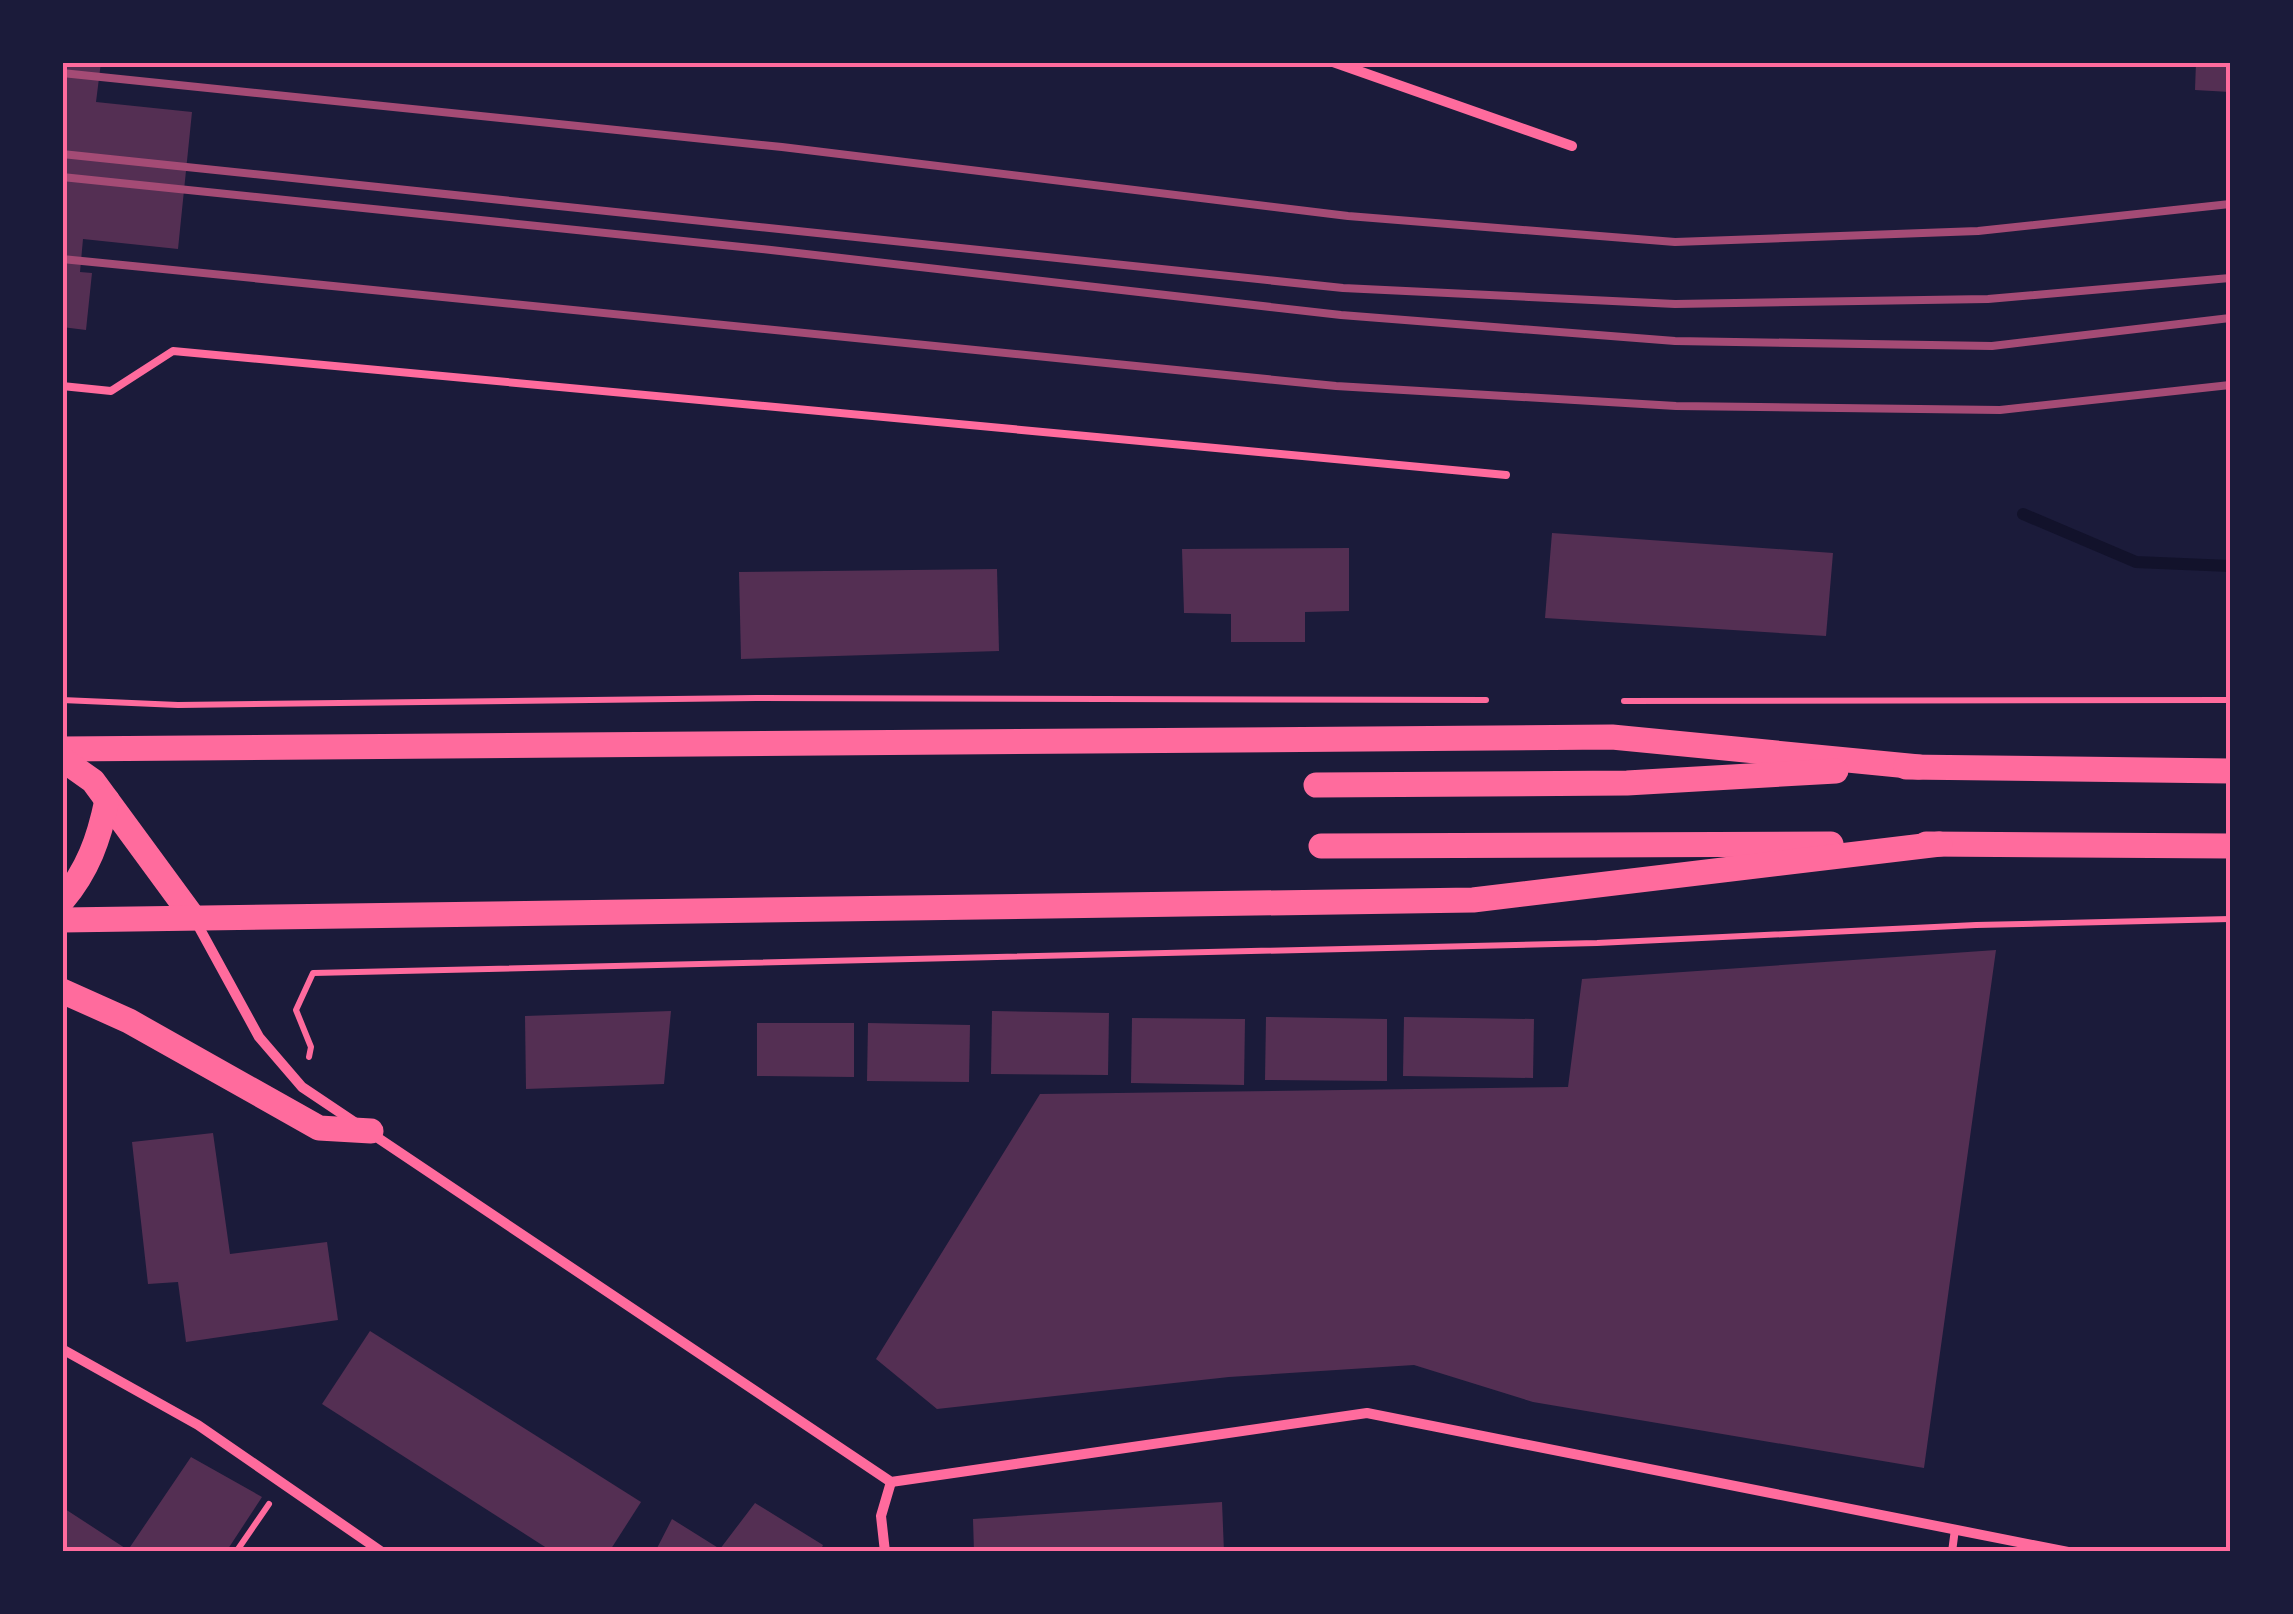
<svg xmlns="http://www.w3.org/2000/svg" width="2293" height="1614" viewBox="0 0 2293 1614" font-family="'PT Sans',sans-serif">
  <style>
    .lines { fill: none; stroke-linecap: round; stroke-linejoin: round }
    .stream { stroke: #12122b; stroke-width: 12 }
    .building { fill: #542f53 }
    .path { stroke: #ff6b9d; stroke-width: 6 }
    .service { stroke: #ff6b9d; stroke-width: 8 }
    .minor { stroke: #ff6b9d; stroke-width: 10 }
    .primary { stroke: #ff6b9d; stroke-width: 25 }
    .rail { stroke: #a44b75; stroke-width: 8 }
    .neatline { fill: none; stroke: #ff6b9d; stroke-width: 4 }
  </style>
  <rect width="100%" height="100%" fill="#1b1b3a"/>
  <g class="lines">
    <!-- stream -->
    <polyline class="stream" points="2023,514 2136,562 2230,566"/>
  </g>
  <!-- building -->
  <g class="building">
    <polygon points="62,62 101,62 96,102 192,112 178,249 83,239 80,272 92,273 86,330 62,327"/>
    <polygon points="2196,62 2230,62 2230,92 2195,90"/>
    <polygon points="1552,533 1833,553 1826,636 1545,618"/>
    <polygon points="1349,548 1349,611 1305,612 1305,642 1231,642 1231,614 1184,613 1182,549"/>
    <polygon points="997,569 999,651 741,659 739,572"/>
    <polygon points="1996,950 1924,1468 1533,1402 1414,1365 1229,1377 937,1409 876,1359 1040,1094 1568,1087 1582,979"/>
    <polygon points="671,1011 664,1084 526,1089 525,1016"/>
    <polygon points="992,1011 1109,1013 1108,1075 991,1074"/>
    <polygon points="1266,1017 1387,1019 1387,1081 1265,1080"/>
    <polygon points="1404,1017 1534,1019 1533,1078 1403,1076"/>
    <polygon points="1132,1018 1245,1019 1244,1085 1131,1083"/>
    <polygon points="757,1023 854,1023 854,1077 757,1076"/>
    <polygon points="868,1023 970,1025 969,1082 867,1081"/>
    <polygon points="213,1133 230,1254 327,1242 338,1320 186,1342 178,1282 148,1284 132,1142"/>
    <polygon points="370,1331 641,1502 609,1552 553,1552 322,1404"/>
    <polygon points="191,1457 262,1497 226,1552 62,1552 62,1507 128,1550"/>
    <polygon points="1222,1502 1224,1552 974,1552 973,1519"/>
    <polygon points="755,1503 823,1545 820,1552 655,1552 672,1519 720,1549"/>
  </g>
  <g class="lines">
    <!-- path -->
    <g class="path">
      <polyline points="62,700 178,705 756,698 1486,700"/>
      <polyline points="1624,701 2230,700"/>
      <polyline points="309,1057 311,1047 296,1010 313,973 1597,943 1976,925 2230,919"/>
      <polyline points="236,1552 269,1504"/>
    </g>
    <!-- service -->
    <g class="service">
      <polyline points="62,386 111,391 173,351 1506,475"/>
      <polyline points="1952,1552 1955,1529"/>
    </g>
    <!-- minor -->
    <g class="minor">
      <polyline points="1333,62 1572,146"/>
      <polyline points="195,920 259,1037 302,1087 891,1482 1367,1413 2068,1552"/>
      <polyline points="62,1349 198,1425 382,1552"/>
      <polyline points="885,1552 881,1516 891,1482"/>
    </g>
    <!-- primary -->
    <g class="primary">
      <polyline points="62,749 1612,737 1919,767"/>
      <polyline points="62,759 93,781 192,916"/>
      <polyline points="1906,767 2230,771"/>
      <polyline points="1316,785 1627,783 1836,771"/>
      <polyline points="1926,844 2230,846"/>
      <polyline points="1321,846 1831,844"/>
      <path d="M62 901C88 870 99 839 107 800"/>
      <polyline points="62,920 1473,900 1940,844"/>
      <polyline points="62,991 129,1021 319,1128 371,1131"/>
    </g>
    <!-- rail -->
    <g class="rail">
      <polyline points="62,73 782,147 1348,216 1675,242 1978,231 2230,204"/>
      <polyline points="62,154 1343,288 1675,304 1988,299 2230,278"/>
      <polyline points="62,177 771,250 1341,315 1675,341 1992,346 2230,318"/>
      <polyline points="62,259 1336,386 1676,406 2000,410 2230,385"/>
    </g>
  </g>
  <!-- border -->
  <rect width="2293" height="1614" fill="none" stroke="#1b1b3a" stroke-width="130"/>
  <rect x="65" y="65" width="2163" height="1484" class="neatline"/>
</svg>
